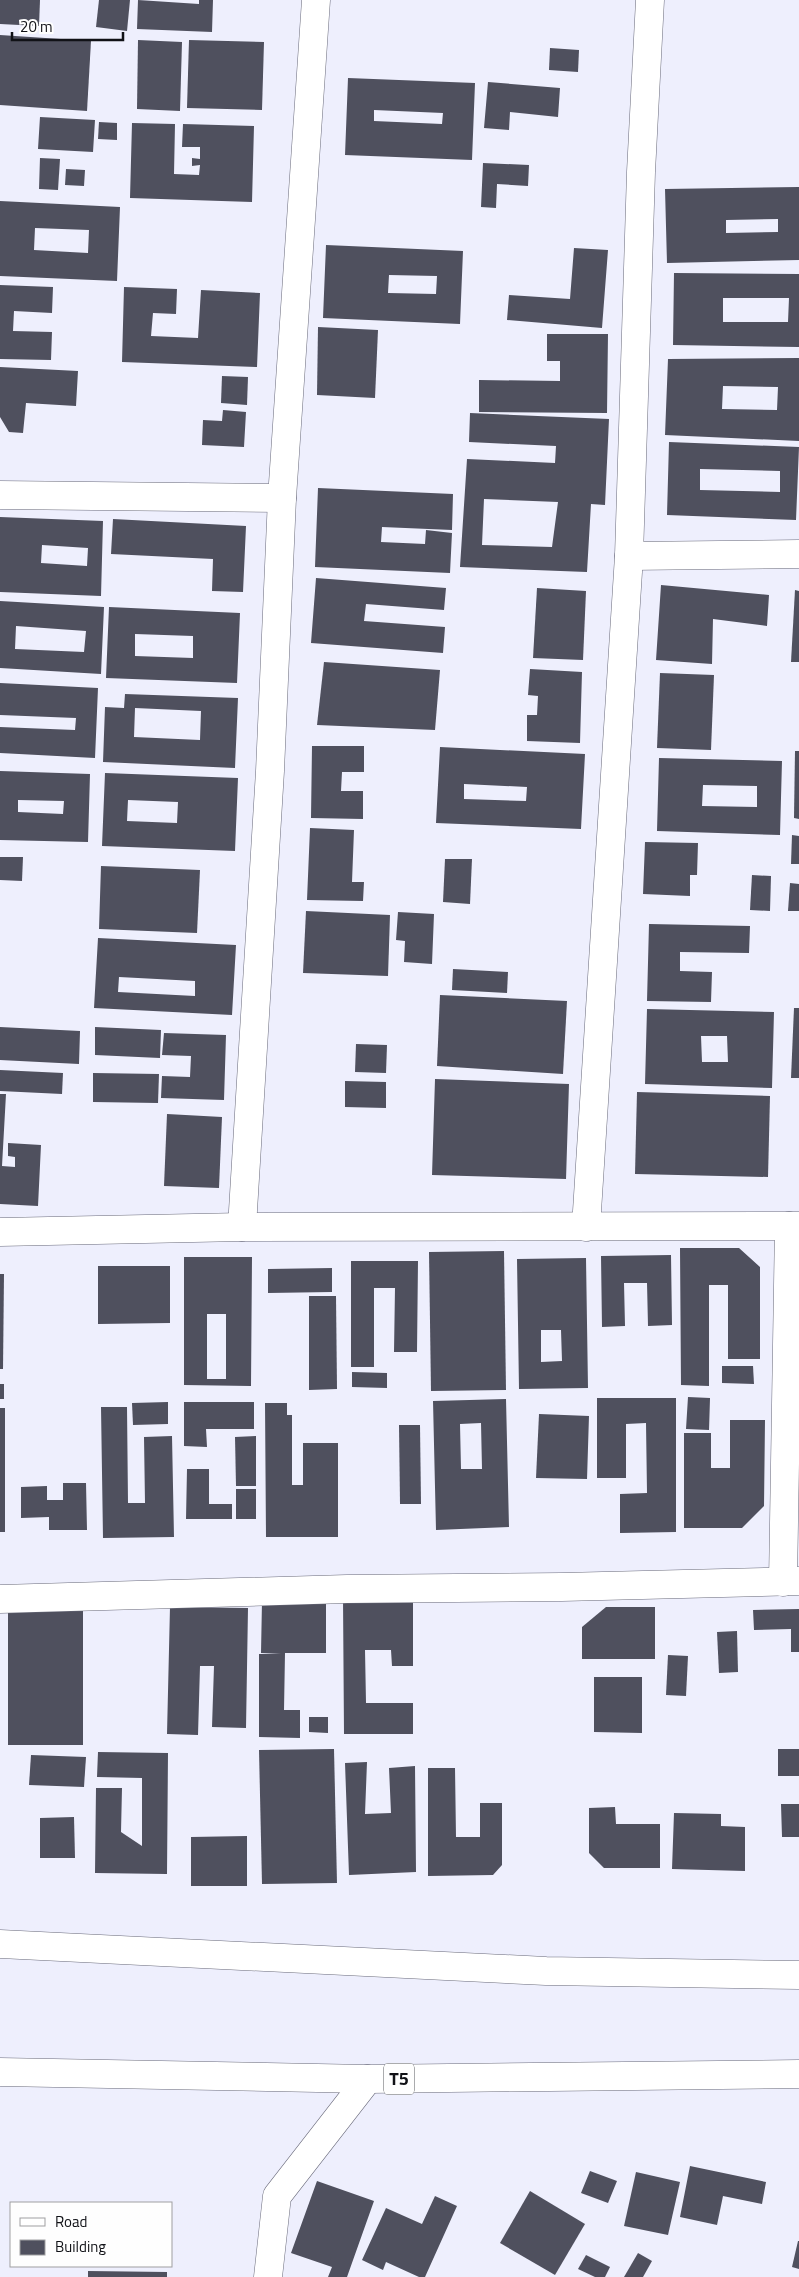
<svg xmlns="http://www.w3.org/2000/svg" width="799" height="2277" viewBox="0 0 799 2277" font-family="'Titillium Web',sans-serif">
  <style>
    .building { fill: #4f505e; fill-rule: evenodd }
    .lines { fill: none; stroke-linecap: round; stroke-linejoin: round }
    .street-casing { stroke: #6a6b7b; stroke-width: 29 }
    .highway-casing { stroke: #6a6b7b; stroke-width: 29 }
    .street { stroke: #fff; stroke-width: 28 }
    .highway { stroke: #fff; stroke-width: 28 }
    .labels { text-anchor: middle; stroke-width: 5; stroke-linejoin: round; paint-order: stroke }
    .shield { fill: #fefefe; stroke: #57585c; stroke-width: 1 }
    .shield-label { font-size: 18px; font-weight: bold; fill: #101116 }
  </style>
  <rect width="100%" height="100%" fill="#eeeffd"/>
  <!-- building -->
  <g class="building">
    <polygon points="0,0 40,0 39,26 0,24"/>
    <polygon points="99,0 130,0 127,31 96,27"/>
    <polygon points="138,0 199,4 199,0 213,0 212,32 137,29"/>
    <polygon points="0,35 91,41 87,111 0,105"/>
    <polygon points="138,40 182,42 180,111 137,109"/>
    <polygon points="189,40 264,42 262,110 187,108"/>
    <polygon points="550,48 579,50 578,72 549,70"/>
    <path d="M348 78 475 83 472 160 345 155ZM374 110 443 113 442 124 374 121Z"/>
    <polygon points="488,82 560,88 558,117 510,112 509,130 484,128"/>
    <polygon points="40,117 95,120 93,152 38,149"/>
    <polygon points="99,122 117,123 117,140 98,139"/>
    <polygon points="132,123 175,124 174,174 199,175 200,165 192,166 192,158 200,159 200,147 182,147 183,124 254,126 252,202 130,198"/>
    <polygon points="40,158 60,159 58,190 39,189"/>
    <polygon points="483,163 529,165 528,186 497,184 496,208 481,207"/>
    <polygon points="66,169 85,170 84,186 65,185"/>
    <path d="M799 187V260L667 263 665 189ZM778 219V232L726 233V220Z"/>
    <path d="M0 201 120 207 117 281 0 276ZM35 228 89 230 88 253 34 250Z"/>
    <path d="M326 245 463 251 460 324 323 318ZM389 275 437 276 436 294 388 293Z"/>
    <polygon points="574,248 608,250 602,328 507,320 509,295 570,299"/>
    <path d="M674 273 799 274V347L673 345ZM723 298H789L788 322H723Z"/>
    <polygon points="0,285 53,287 52,313 14,311 13,331 52,332 51,360 0,359"/>
    <polygon points="124,287 177,289 176,314 153,313 151,336 198,338 201,290 260,293 257,367 122,362"/>
    <polygon points="318,327 378,330 375,398 317,395"/>
    <polygon points="547,334 608,334 607,413 479,412 479,380 560,381 560,361 547,361"/>
    <path d="M799 358V441L665 435 668 359ZM723 386 778 387 777 410 722 409Z"/>
    <polygon points="0,367 78,371 76,406 26,403 23,433 9,432 0,417"/>
    <polygon points="222,376 248,377 247,405 221,403"/>
    <polygon points="223,410 246,412 244,447 202,445 203,420 222,421"/>
    <path d="M470 413 609 419 605 505 591 504 587 572 460 567 467 459 555 463 556 446 469 442ZM484 499 558 502 552 547 482 545Z"/>
    <path d="M669 442 799 447 796 520 667 515ZM700 469 780 471V492L700 490Z"/>
    <polygon points="318,488 453,494 452,530 382,527 381,542 425,544 426,530 452,533 450,573 315,567"/>
    <path d="M0 517 103 521 101 596 0 592ZM42 545 88 548 87 566 41 563Z"/>
    <polygon points="113,519 246,526 243,592 212,591 213,559 111,554"/>
    <polygon points="316,578 446,588 444,610 366,604 364,621 445,627 443,653 311,643"/>
    <polygon points="661,585 769,595 767,626 713,619 712,664 656,660"/>
    <polygon points="537,588 586,591 583,660 533,658"/>
    <polygon points="795,590 799,591 799,662 791,662"/>
    <path d="M0 601 104 607 101 674 0 668ZM16 626 86 631 84 652 15 649Z"/>
    <path d="M109 607 240 613 237 683 106 678ZM135 634 193 636V658L135 656Z"/>
    <polygon points="324,662 440,670 435,730 317,725"/>
    <polygon points="530,669 582,672 580,743 527,741 527,715 537,715 538,696 528,695"/>
    <polygon points="660,673 714,675 711,750 657,748"/>
    <polygon points="0,683 98,688 95,758 0,753 0,727 75,730 76,718 0,715"/>
    <path d="M125 694 238 698 235 768 103 762 105 707 124 708ZM135 708 201 711 200 740 134 737Z"/>
    <polygon points="312,746 364,746 364,772 342,772 341,791 363,791 363,819 311,818"/>
    <path d="M440 747 585 754 581 829 436 823ZM464 784 527 787 526 801 464 799Z"/>
    <polygon points="795,751 799,751 799,819 794,818"/>
    <path d="M659 758 782 761 780 835 657 831ZM703 785 757 786V807L702 806Z"/>
    <path d="M0 771 90 774 88 842 0 840ZM18 800 64 801 63 814 18 812Z"/>
    <path d="M105 773 238 778 235 851 102 846ZM128 800 178 802 177 823 127 821Z"/>
    <polygon points="310,828 354,830 352,882 364,882 363,901 307,900"/>
    <polygon points="792,835 799,836 799,864 791,864"/>
    <polygon points="645,842 698,843 697,875 690,875 690,896 643,894"/>
    <polygon points="0,857 23,857 22,881 0,880"/>
    <polygon points="445,859 472,859 470,904 443,902"/>
    <polygon points="101,866 200,870 197,933 99,929"/>
    <polygon points="752,875 771,876 770,911 750,910"/>
    <polygon points="790,883 799,884 799,911 788,911"/>
    <polygon points="306,911 390,915 388,976 303,973"/>
    <polygon points="398,912 434,914 432,964 404,962 405,941 396,940"/>
    <polygon points="649,924 750,926 749,953 680,952 680,971 712,972 711,1002 647,1001"/>
    <path d="M98 938 236 945 232 1015 94 1008ZM119 977 195 981V996L118 992Z"/>
    <polygon points="453,969 508,972 507,993 452,990"/>
    <polygon points="440,995 567,1001 563,1074 437,1066"/>
    <polygon points="794,1008 799,1008 799,1078 791,1078"/>
    <path d="M647 1009 774 1012 772 1088 645 1084ZM701 1036H727L728 1062H702Z"/>
    <polygon points="0,1027 80,1031 79,1064 0,1060"/>
    <polygon points="95,1027 161,1030 160,1058 95,1055"/>
    <polygon points="164,1033 226,1035 224,1100 161,1098 162,1076 190,1077 191,1056 162,1055"/>
    <polygon points="356,1044 387,1045 386,1073 355,1072"/>
    <polygon points="0,1070 63,1073 62,1094 0,1091"/>
    <polygon points="93,1073 159,1074 158,1103 93,1102"/>
    <polygon points="435,1079 569,1084 566,1179 432,1175"/>
    <polygon points="345,1081 386,1082 386,1108 345,1107"/>
    <polygon points="637,1092 770,1096 768,1177 635,1174"/>
    <polygon points="0,1094 6,1094 2,1166 15,1167 15,1157 8,1156 8,1143 41,1145 38,1206 0,1204"/>
    <polygon points="167,1114 222,1117 219,1188 164,1186"/>
    <polygon points="680,1248 739,1248 760,1267 760,1359 728,1359 728,1285 709,1285 709,1386 681,1385"/>
    <polygon points="504,1251 506,1390 431,1391 429,1252"/>
    <polygon points="671,1255 672,1325 648,1326 647,1283 624,1283 625,1326 602,1327 601,1256"/>
    <path d="M184 1257H252L251 1386 184 1385ZM207 1314H226V1379H207Z"/>
    <path d="M586 1258 588 1388 519 1389 517 1259ZM541 1330H561L562 1361 541 1362Z"/>
    <polygon points="351,1261 418,1261 417,1352 394,1352 395,1288 374,1288 374,1367 351,1367"/>
    <polygon points="98,1266 170,1266 170,1323 98,1324"/>
    <polygon points="332,1268 332,1292 268,1293 268,1269"/>
    <polygon points="0,1274 4,1274 3,1369 0,1369"/>
    <polygon points="309,1296 336,1296 337,1389 309,1390"/>
    <polygon points="722,1366 753,1366 754,1384 722,1383"/>
    <polygon points="352,1372 387,1373 387,1388 352,1387"/>
    <rect x="0" y="1384" width="4" height="15"/>
    <polygon points="688,1397 710,1398 709,1430 686,1429"/>
    <polygon points="597,1398 676,1398 676,1532 620,1533 620,1494 647,1493 646,1423 626,1424 626,1478 597,1478"/>
    <path d="M506 1399 509 1527 436 1530 433 1401ZM481 1423 482 1469H461L460 1424Z"/>
    <polygon points="168,1402 168,1424 133,1425 132,1403"/>
    <polygon points="184,1402 254,1402 254,1429 206,1429 207,1447 184,1446"/>
    <polygon points="265,1403 287,1403 287,1415 292,1415 292,1485 303,1485 303,1443 338,1443 338,1537 266,1537"/>
    <polygon points="101,1407 127,1407 128,1503 145,1503 144,1437 172,1436 174,1537 103,1538"/>
    <rect x="0" y="1408" width="5" height="124"/>
    <polygon points="539,1414 589,1416 587,1479 536,1478"/>
    <polygon points="730,1420 765,1420 764,1506 742,1528 684,1528 684,1433 711,1433 711,1468 730,1468"/>
    <polygon points="399,1425 420,1425 421,1504 400,1504"/>
    <polygon points="256,1436 256,1486 236,1486 235,1437"/>
    <polygon points="187,1469 209,1469 209,1504 232,1504 232,1519 186,1519"/>
    <polygon points="63,1483 86,1483 87,1530 49,1530 49,1517 21,1518 21,1487 47,1486 47,1500 63,1500"/>
    <rect x="236" y="1489" width="20" height="30"/>
    <polygon points="343,1598 413,1598 413,1666 392,1666 391,1650 365,1650 366,1703 413,1703 413,1734 344,1734"/>
    <polygon points="262,1601 326,1601 326,1653 285,1653 284,1710 300,1710 300,1738 259,1737 259,1654 281,1654 261,1653"/>
    <polygon points="170,1607 248,1608 246,1728 212,1727 214,1666 200,1666 198,1735 167,1734"/>
    <polygon points="606,1607 655,1607 655,1659 582,1659 582,1627"/>
    <polygon points="799,1609 799,1652 791,1652 791,1629 754,1630 753,1610"/>
    <rect x="8" y="1611" width="75" height="134"/>
    <polygon points="737,1631 738,1672 719,1673 717,1632"/>
    <polygon points="668,1655 688,1656 686,1696 666,1695"/>
    <polygon points="594,1677 642,1677 642,1733 594,1732"/>
    <polygon points="309,1717 328,1717 328,1733 309,1732"/>
    <polygon points="334,1749 337,1883 262,1884 259,1750"/>
    <rect x="778" y="1749" width="21" height="27"/>
    <polygon points="98,1752 168,1753 167,1874 95,1873 96,1788 122,1788 121,1832 142,1846 142,1778 97,1777"/>
    <polygon points="31,1755 86,1757 84,1787 29,1785"/>
    <polygon points="367,1762 365,1814 391,1813 389,1768 415,1766 416,1872 349,1875 345,1763"/>
    <polygon points="428,1768 455,1768 456,1837 480,1837 480,1803 502,1803 502,1865 493,1875 428,1876"/>
    <polygon points="781,1804 799,1804 799,1837 782,1837"/>
    <polygon points="615,1807 616,1824 660,1824 660,1868 604,1868 589,1853 589,1808"/>
    <polygon points="674,1813 721,1814 721,1826 745,1827 745,1871 672,1869"/>
    <polygon points="74,1817 75,1858 40,1858 40,1818"/>
    <polygon points="247,1836 247,1886 191,1886 191,1837"/>
    <polygon points="690,2166 766,2182 762,2204 723,2196 717,2225 680,2217"/>
    <polygon points="590,2171 617,2181 608,2203 581,2193"/>
    <polygon points="636,2172 680,2182 668,2235 624,2226"/>
    <polygon points="317,2181 374,2201 347,2277 328,2277 332,2267 291,2253"/>
    <polygon points="530,2191 585,2224 555,2275 500,2243"/>
    <polygon points="435,2196 457,2206 425,2277 419,2277 386,2262 383,2270 362,2260 386,2208 422,2224"/>
    <polygon points="798,2241 799,2241 799,2269 792,2267"/>
    <polygon points="638,2253 652,2261 643,2277 624,2277"/>
    <polygon points="586,2255 610,2267 605,2277 595,2277 578,2269"/>
    <polygon points="88,2271 167,2272 167,2277 88,2277"/>
  </g>
  <g class="lines">
    <!-- street casing -->
    <g class="street-casing">
      <g id="street">
        <polyline points="0,495 282,498"/>
        <polyline points="629,556 799,554"/>
        <polyline points="242,1227 270,771 282,498 316,0"/>
        <polyline points="586,1227 629,556 641,172 650,0"/>
        <polyline points="0,1232 242,1227 799,1226"/>
        <polyline points="783,1582 789,1226"/>
        <polyline points="0,1599 347,1589 562,1587 799,1581"/>
        <polyline points="0,1944 546,1971 799,1975"/>
        <polyline points="268,2277 277,2196 368,2079"/>
      </g>
    </g>
    <!-- highway casing -->
    <g class="highway-casing">
      <polyline id="highway" points="0,2072 368,2079 799,2074"/>
    </g>
    <!-- street -->
    <use href="#street" class="street"/>
    <!-- highway -->
    <use href="#highway" class="highway"/>
  </g>
  <g class="labels">
    <!-- shield labels -->
    <rect class="shield" x="384" y="2063.5" width="30" height="31" rx="4"/>
    <g class="shield-label">
      <text x="399" y="2085">T5</text>
    </g>
  </g>
  <!-- legend -->
  <rect x="10" y="2202" width="162" height="65" fill="#fefefe" stroke="#9f9fa1"/>
  <rect x="20" y="2218" width="25" height="8" fill="#ffffff" stroke="#9f9fa1"/>
  <text x="55" y="2227" font-size="15" fill="#101116">Road</text>
  <rect x="20" y="2240" width="25" height="15" fill="#4f505e" stroke="#9f9fa1"/>
  <text x="55" y="2252" font-size="15" fill="#101116">Building</text>
  <!-- scale -->
  <path d="M12 32v8h111v-8" fill="none" stroke="#101116" stroke-width="2.5"/>
  <text x="20" y="32" font-size="15" fill="#101116" stroke="#fefefe" stroke-width="4" paint-order="stroke">20 m</text>
</svg>
